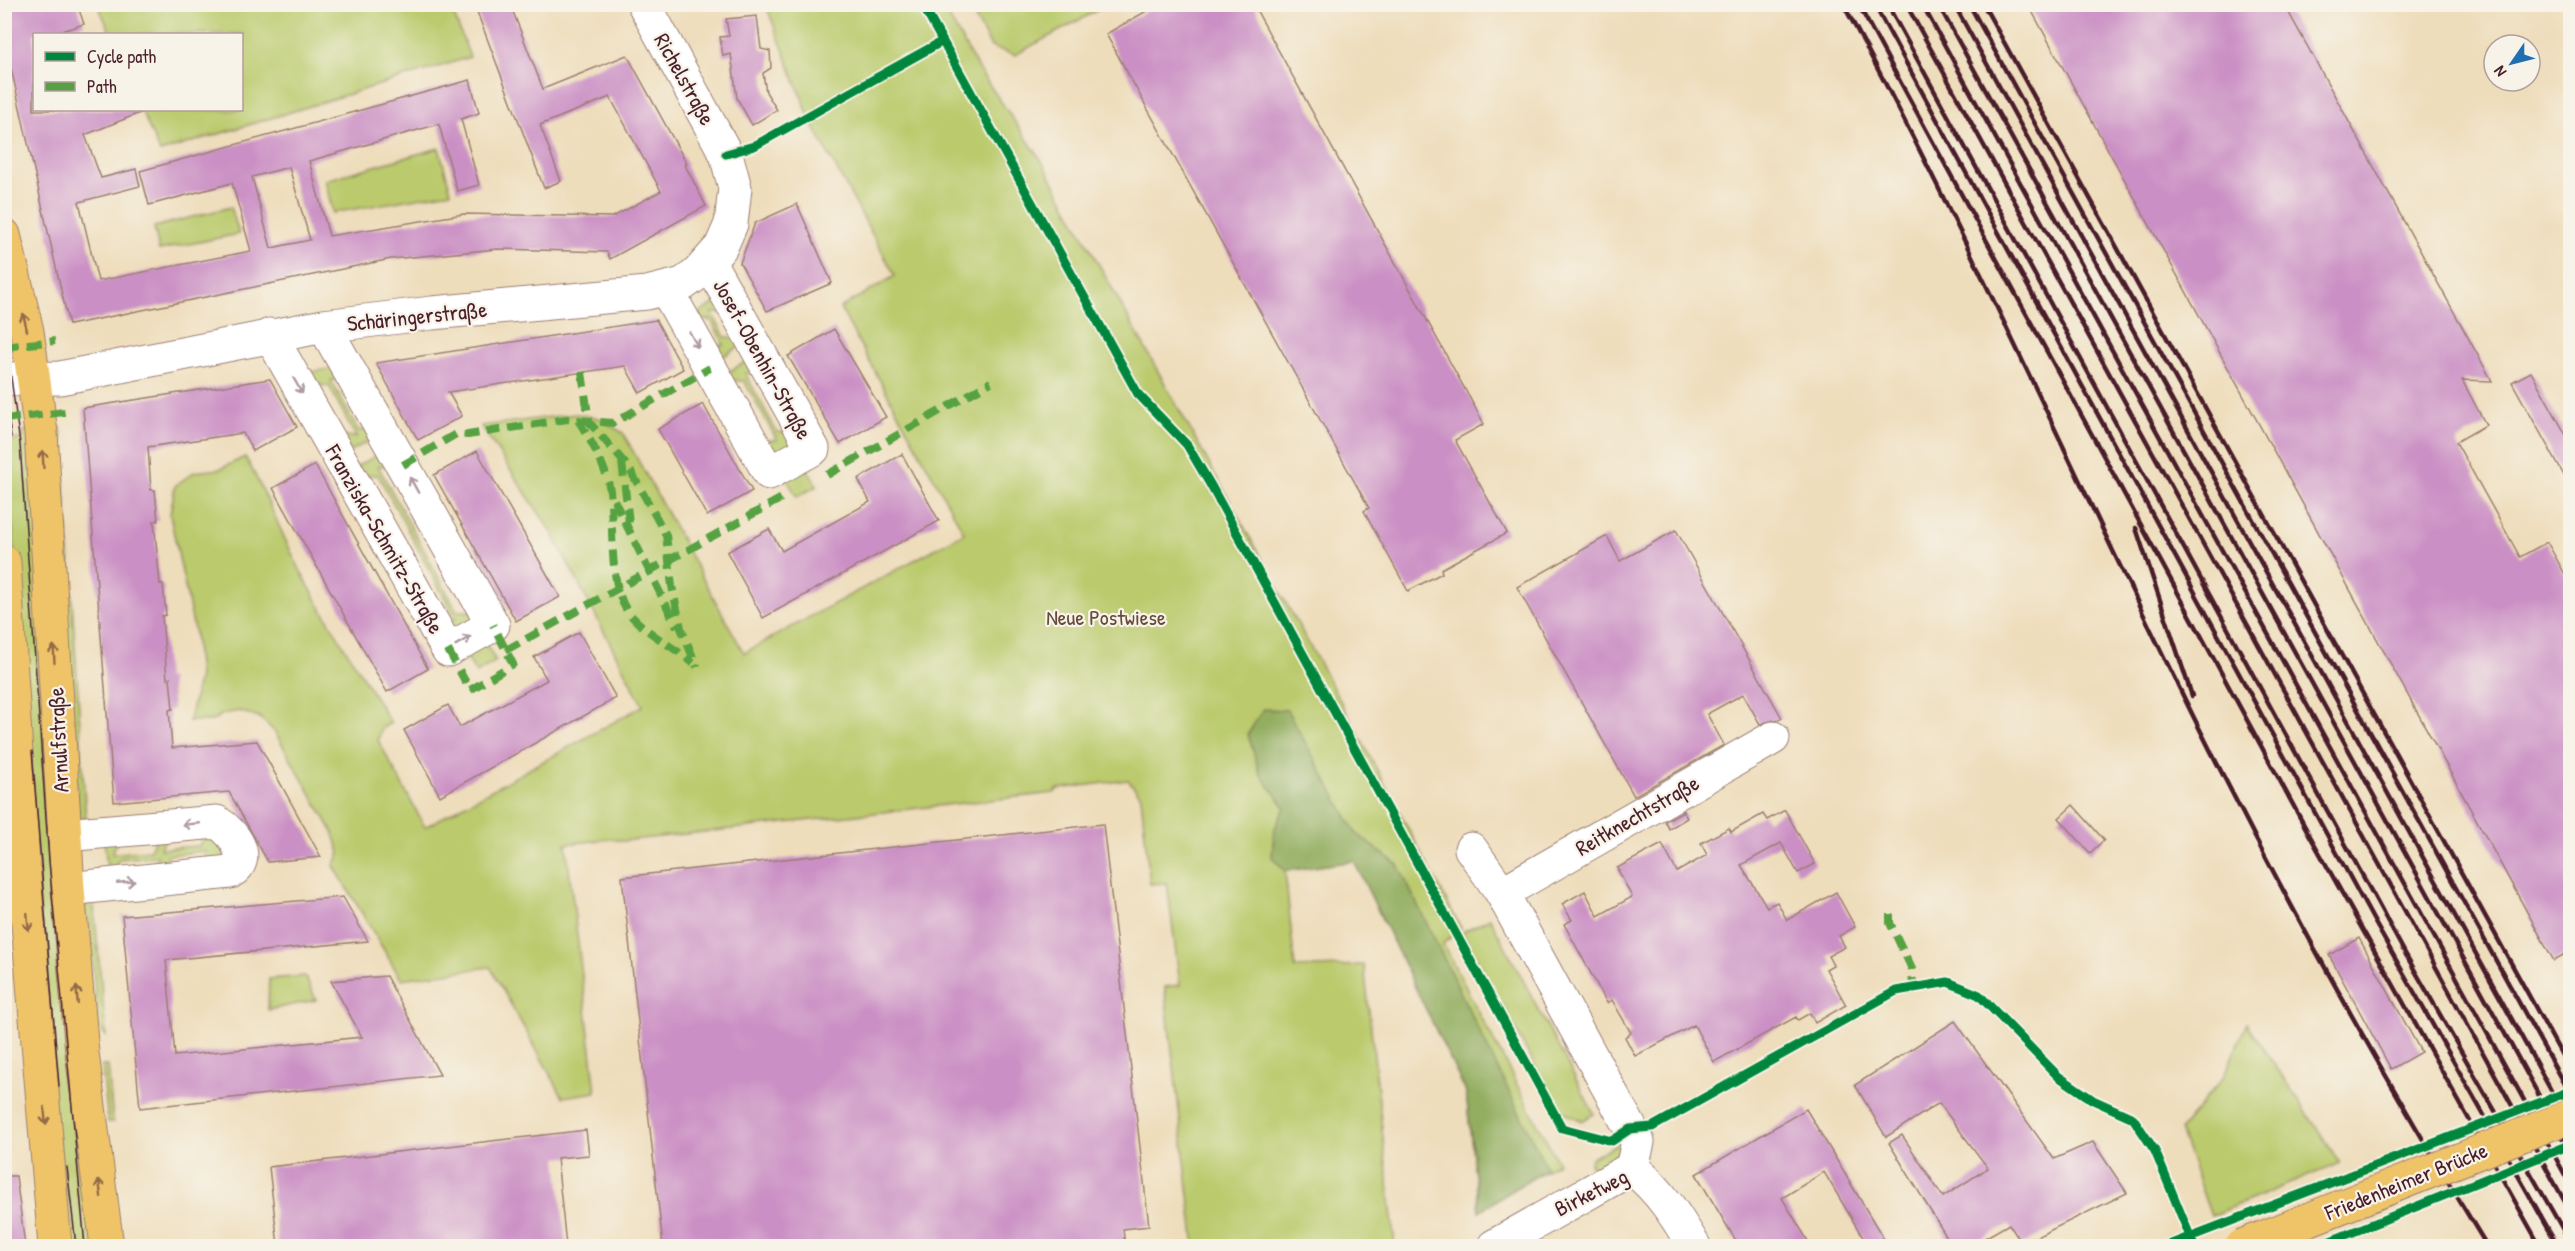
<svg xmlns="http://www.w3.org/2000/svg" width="2575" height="1251" viewBox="0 0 2575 1251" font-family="'Patrick Hand',sans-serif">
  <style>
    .green { fill: #baca6c; stroke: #82744c; stroke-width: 1.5 }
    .forest { fill: #93ae60; stroke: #6e6646; stroke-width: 1.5 }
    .building { fill: #ca8fc4; fill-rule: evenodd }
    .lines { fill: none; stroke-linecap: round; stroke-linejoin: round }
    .minor-casing { stroke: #9c7e73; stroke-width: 35 }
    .major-casing { stroke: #9c7e73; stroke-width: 35 }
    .minor { stroke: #fff; stroke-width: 33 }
    .major { stroke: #efc469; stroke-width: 33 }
    .tram { stroke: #4a1f2b; stroke-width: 1.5 }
    .rail { stroke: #4a1f2b; stroke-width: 4.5 }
    .major-bridge-casing { stroke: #9c7e73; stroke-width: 35; stroke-linecap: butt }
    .major-bridge { stroke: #efc469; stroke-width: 33 }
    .quiet { stroke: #56a243; stroke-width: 8; stroke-dasharray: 15 8; stroke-linecap: butt }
    .cycleway-casing { stroke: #f7f3e8; stroke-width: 13 }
    .cycleway { stroke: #00873e; stroke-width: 9 }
    .oneway { stroke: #946947 }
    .oneway2 { stroke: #ae9aa0 }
    .labels { text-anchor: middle; stroke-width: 4.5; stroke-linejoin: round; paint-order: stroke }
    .street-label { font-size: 22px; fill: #4a1f2b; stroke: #f7f3e8 }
    .park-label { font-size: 22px; fill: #664a3b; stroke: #f7f3e8 }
  </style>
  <rect width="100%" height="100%" fill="#f7f3e8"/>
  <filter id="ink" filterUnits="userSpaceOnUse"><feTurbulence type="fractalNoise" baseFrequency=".0167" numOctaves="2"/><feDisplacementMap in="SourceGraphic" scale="12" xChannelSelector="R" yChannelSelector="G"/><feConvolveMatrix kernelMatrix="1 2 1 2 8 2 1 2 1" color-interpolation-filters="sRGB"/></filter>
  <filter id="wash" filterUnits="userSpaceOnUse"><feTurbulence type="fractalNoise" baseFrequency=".008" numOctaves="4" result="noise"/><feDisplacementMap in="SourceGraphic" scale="24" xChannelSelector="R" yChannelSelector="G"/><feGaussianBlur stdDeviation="1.35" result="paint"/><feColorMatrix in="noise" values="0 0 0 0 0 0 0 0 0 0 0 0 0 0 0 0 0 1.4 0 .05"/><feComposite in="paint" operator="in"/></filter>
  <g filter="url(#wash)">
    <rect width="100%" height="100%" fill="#edb"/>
    <!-- green -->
    <g class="green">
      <polygon points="98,5 450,5 470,57 160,152 141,110 242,110 242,34 111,34"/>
      <path d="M766 5H942L979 70 1040 158 1342 704 1461 928 1443 944 1558 1163 1479 1211 1466 1092 1354 861 1285 871 1295 968 1364 965 1395 1246H1195L1165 992V987L1180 985 1167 883 1150 884 1141 796 1128 780 1058 789 1054 793 623 841 611 839 566 844 596 1092 563 1097 490 967 401 979 334 866 340 853 334 834 275 732 259 717 239 711 223 714 212 721H189L199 676 195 634 170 515 175 486 194 472 220 469 245 457C266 492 279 529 297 564 325 619 359 670 391 723L382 728 378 740 425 827 643 706 551 531 481 426 576 414 599 418 623 433 744 653 964 533 840 308 895 276 811 122Z"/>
      <polygon points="968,5 1107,5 1015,55 991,47"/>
      <polygon points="439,148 451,192 333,213 325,180"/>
      <polygon points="231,207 239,234 159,250 154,227"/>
      <polygon points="722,299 729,313 712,313 725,337 744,338 739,347 722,357 708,346 724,345 711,320 694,320 692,317"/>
      <polygon points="749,360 762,373 745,373 777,432 795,433 799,439 782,459 759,440 777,440 744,381 727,380 726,373"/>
      <polygon points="340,367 347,379 331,380 358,430 375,431 376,437 351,451 340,437 356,437 329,386 311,385 305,373"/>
      <polygon points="61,427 86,821 79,817 52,428"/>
      <polygon points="31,430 97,1246 65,1246 27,778 13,530 5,467 4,433 7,433 9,441 23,438 23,431"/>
      <polygon points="386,450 394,465 378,466 457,611 474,611 476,619 461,635 439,620 456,619 378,475 360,475 356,467"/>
      <polygon points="805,465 817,486 797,497 785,476"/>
      <polygon points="484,641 496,661 476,673 464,653"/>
      <polygon points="206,830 219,831 225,858 200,867 206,851 168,855 161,870 151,871 158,856 119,859 112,875 108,875 104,840 118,838 112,854 150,850 157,834 167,834 160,849 199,846"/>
      <polygon points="93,896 106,1036 98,1028 89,920 80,912"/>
      <polygon points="1490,918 1594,1114 1582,1121 1559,1110 1462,932"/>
      <polygon points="305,976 316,1000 268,1010 269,979"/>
      <polygon points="2247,1023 2340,1163 2211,1216 2180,1130 2223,1078"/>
      <polygon points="102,1066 108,1066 113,1122 108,1122"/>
      <path d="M1620 1142C1620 1158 1609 1165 1596 1173L1590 1163 1591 1158Z"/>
    </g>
    <!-- forest -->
    <polygon class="forest" points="1263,709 1287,710 1356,833 1398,865 1547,1169 1479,1211 1466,1092 1354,861 1285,871 1272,857 1274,830 1285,807 1260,774 1248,734"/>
    <g id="blocks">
      <!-- building -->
      <g class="building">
        <path d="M4 4H77L84 24 53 34H34V110H147L85 135 101 178 136 169 140 186 79 202 98 281 251 251 232 183 149 205 140 171 470 80 479 113 461 119 479 185 457 191 439 124 309 161 329 236 464 214 613 217 661 191 610 97 540 125 561 181 544 188 474 4H510L543 89 627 55 687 164 685 165 706 206 610 259 607 252 498 249 391 259 69 325 4 37ZM289 167 310 240 271 248 252 177Z"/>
        <polygon points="1159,4 1253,4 1484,424 1455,440 1507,533 1441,569 1442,573 1408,591 1364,511 1369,508 1106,34"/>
        <polygon points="2028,4 2284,4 2492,381 2462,380 2486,425 2456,442 2520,557 2547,542 2571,585 2571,952 2554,961"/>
        <polygon points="757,16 761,49 770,51 771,68 763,73 766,92 777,110 752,125 737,98 731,54 723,56 720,37 729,36 726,19"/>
        <polygon points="797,204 832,283 767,311 740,263 755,223"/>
        <polygon points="656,320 683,369 640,393 625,366 448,392 462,416 418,440 376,363"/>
        <polygon points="834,329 886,417 840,444 788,356"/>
        <polygon points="2531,372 2571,444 2571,488 2512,382"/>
        <polygon points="270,379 297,427 253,451 243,433 148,447 151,490 155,490 158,521 154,521 160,584 163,584 166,615 162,616 167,679 170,678 173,709 169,710 172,748 257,741 321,857 268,862 229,792 114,802 83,408"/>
        <polygon points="703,404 752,491 707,516 658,429"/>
        <polygon points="477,451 560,597 516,621 434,475"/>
        <polygon points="902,454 939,521 763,618 727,552 769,529 782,551 870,502 858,479"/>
        <polygon points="315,465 428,669 387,692 273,488"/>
        <polygon points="1676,530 1782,718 1760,724 1743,694 1707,714 1724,745 1634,796 1517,587 1607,536 1620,561"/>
        <polygon points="579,632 616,698 440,796 404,730 448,705 460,727 547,680 534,657"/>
        <polygon points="2073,805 2104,840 2090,853 2059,818"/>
        <polygon points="1785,810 1815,864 1798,873 1781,843 1741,865 1767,907 1777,902 1787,920 1836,892 1855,927 1839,936 1845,947 1828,956 1833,965 1826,969 1846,1005 1815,1023 1810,1013 1798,1020 1796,1017 1714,1062 1694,1025 1635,1056 1625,1037 1631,1033 1612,1000 1607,1003 1564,924 1572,920 1562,904 1585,891 1598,916 1632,897 1617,868 1662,844 1677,872 1707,855 1701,843 1729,828 1731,832 1763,814 1767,820"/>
        <polygon points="1683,811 1687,818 1669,829 1665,821"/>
        <polygon points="1103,824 1149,1226 1123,1229 1125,1246 663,1246 622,877"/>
        <polygon points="343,897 368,941 166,960 175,1056 362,1037 331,981 386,976 440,1075 140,1108 122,916"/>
        <polygon points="2359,938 2421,1052 2391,1069 2329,955"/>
        <polygon points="1955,1021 2054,1159 2093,1142 2127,1193 2022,1244 2009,1224 1971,1246 1952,1246 1889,1143 1902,1135 1943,1197 1988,1168 1939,1103 1886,1137 1855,1085"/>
        <polygon points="1806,1109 1839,1164 1888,1246 1868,1246 1824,1172 1782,1198 1811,1246 1739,1246 1696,1174"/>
        <polygon points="586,1130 589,1155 557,1158 566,1246 278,1246 269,1167"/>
        <polygon points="4,1176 16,1176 25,1246 4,1246"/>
      </g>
    </g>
  </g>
  <g filter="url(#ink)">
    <use href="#blocks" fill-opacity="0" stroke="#9c7e73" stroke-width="1.5"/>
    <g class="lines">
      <!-- minor casing -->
      <g class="minor-casing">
        <g id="minor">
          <polyline points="666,289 769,473 813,449 709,262"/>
          <polyline points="270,335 448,650 493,625 324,326"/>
          <polyline points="4,379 60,378 324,326 432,313 647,293 683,284 697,274 721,247 731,224 735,188 726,154 644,4"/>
          <path d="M64 835 217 822C233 832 254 859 230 872L68 889"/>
          <polyline points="1471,849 1502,893 1638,1142 1632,1168"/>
          <polyline points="1502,893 1773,738"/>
          <path d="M1494 1246 1632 1168C1660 1190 1676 1216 1694 1246"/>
        </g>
      </g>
      <!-- major casing -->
      <g class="major-casing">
        <g id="major">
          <polyline points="4,235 27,331 41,433 68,889 82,1053 107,1246"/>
          <polyline points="4,562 23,863 55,1246"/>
        </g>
      </g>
      <!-- minor -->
      <use href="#minor" class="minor"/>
      <!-- major -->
      <use href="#major" class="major"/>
      <!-- tram -->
      <g class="tram">
        <polyline points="4,326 20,444 49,861 85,1246"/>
        <polyline points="4,389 11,437"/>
        <polyline points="32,751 59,1086"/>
        <polyline points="67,1167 76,1246"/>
      </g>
      <!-- rail -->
      <g class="rail">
        <path d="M1843 4C1960 219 2059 442 2166 661 2263 860 2371 1057 2487 1246"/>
        <polyline points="1858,4 2310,836 2540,1246"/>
        <polyline points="1874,4 2374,921 2558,1246"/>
        <polyline points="1887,4 2406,955 2570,1242"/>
        <polyline points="1906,4 2570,1211"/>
        <polyline points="1922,4 2570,1184"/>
        <polyline points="1938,4 2570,1152"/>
        <polyline points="1954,4 2570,1125"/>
        <polyline points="1969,4 2570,1095"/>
        <polyline points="1983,4 2570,1070"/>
        <polyline points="2136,528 2192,696"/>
      </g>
      <!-- major-bridge casing -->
      <g class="major-bridge-casing">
        <polyline id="major-bridge" points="2242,1246 2570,1116"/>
      </g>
      <!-- major-bridge -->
      <use href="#major-bridge" class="major-bridge"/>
      <!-- quiet -->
      <g class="quiet">
        <polyline points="4,347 55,341"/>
        <polyline points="582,372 589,422 629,468 666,535 672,586 681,628 697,667"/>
        <polyline points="4,419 65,412"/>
        <path d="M578 420C591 441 606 466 610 491 614 524 608 585 628 612 645 633 673 646 693 663"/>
        <polyline points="622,462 630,531"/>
        <polyline points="403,465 456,434 468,435 567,419 613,423 710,368"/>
        <polyline points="827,475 991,382"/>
        <polyline points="614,500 677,627"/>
        <polyline points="448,650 470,690 513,664 493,625"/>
        <polyline points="506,650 782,498"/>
        <polyline points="1890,914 1890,923 1912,969 1913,988"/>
      </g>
      <!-- cycleway casing -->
      <g class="cycleway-casing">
        <g id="cycleway">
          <polyline points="922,4 1138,394 1187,445 1210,484 1562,1128 1612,1141 1630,1129 1652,1127 1896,991 1948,982 1979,995 2058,1076 2093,1100 2133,1118 2155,1151 2194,1246"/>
          <polyline points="726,154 754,146 941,42"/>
          <polyline points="2166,1246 2570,1091"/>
          <polyline points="2318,1246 2570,1145"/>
        </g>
      </g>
      <!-- cycleway -->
      <use href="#cycleway" class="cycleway"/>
    </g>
    <!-- one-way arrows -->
    <defs><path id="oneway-shaft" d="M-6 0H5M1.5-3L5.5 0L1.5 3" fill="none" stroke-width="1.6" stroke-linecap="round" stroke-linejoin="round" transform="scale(1.5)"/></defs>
    <g class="oneway">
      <use href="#oneway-shaft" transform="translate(25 322) rotate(-103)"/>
      <use href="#oneway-shaft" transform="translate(43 459) rotate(-93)"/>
      <use href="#oneway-shaft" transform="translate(54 654) rotate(-93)"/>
      <use href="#oneway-shaft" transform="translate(28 922) rotate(85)"/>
      <use href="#oneway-shaft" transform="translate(77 995) rotate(-95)"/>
      <use href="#oneway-shaft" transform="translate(45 1116) rotate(85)"/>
      <use href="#oneway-shaft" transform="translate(100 1188) rotate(-97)"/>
    </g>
    <g class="oneway2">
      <use href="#oneway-shaft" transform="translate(694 340) rotate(60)"/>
      <use href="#oneway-shaft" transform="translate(298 386) rotate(60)"/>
      <use href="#oneway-shaft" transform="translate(414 485) rotate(-119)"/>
      <use href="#oneway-shaft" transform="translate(463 641) rotate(-29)"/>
      <use href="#oneway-shaft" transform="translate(191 824) rotate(175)"/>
      <use href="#oneway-shaft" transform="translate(126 882) rotate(-5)"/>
    </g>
  </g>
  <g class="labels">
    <!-- street labels -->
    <g class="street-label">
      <text transform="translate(685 79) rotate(61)" y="8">Richelstraße</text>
      <text transform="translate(417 316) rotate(-6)" y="8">Schäringerstraße</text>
      <text transform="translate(763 359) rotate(61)" y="8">Josef-Obenhin-Straße</text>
      <text transform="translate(385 539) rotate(60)" y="8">Franziska-Schmitz-Straße</text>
      <text transform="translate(58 740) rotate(-93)" y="8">Arnulfstraße</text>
      <text transform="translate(1637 815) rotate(-30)" y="8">Reitknechtstraße</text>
      <text transform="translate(2406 1181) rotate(-22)" y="8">Friedenheimer Brücke</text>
      <text transform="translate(1591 1192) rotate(-27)" y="8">Birketweg</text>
    </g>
    <!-- park labels -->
    <g class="park-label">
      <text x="1106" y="625">Neue Postwiese</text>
    </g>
  </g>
  <!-- margin -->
  <rect width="2575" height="1251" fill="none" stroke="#f7f3e8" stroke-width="24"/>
  <!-- legend -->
  <rect x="33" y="33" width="210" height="78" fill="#f7f3e8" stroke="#b29e9c" stroke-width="1.5"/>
  <rect x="45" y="52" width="30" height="9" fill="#00873e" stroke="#b29e9c" stroke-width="1.5"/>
  <text x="87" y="63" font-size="18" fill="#4a1f2b">Cycle path</text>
  <rect x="45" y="82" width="30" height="9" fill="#56a243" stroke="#b29e9c" stroke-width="1.5"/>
  <text x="87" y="93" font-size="18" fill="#4a1f2b">Path</text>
  <!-- north arrow -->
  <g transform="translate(2512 63) rotate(235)"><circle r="28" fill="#f7f3e8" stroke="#b29e9c" stroke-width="1.5"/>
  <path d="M0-4.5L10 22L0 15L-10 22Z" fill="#1f6fb2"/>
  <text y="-9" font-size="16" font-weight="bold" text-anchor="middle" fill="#4a1f2b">N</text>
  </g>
</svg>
